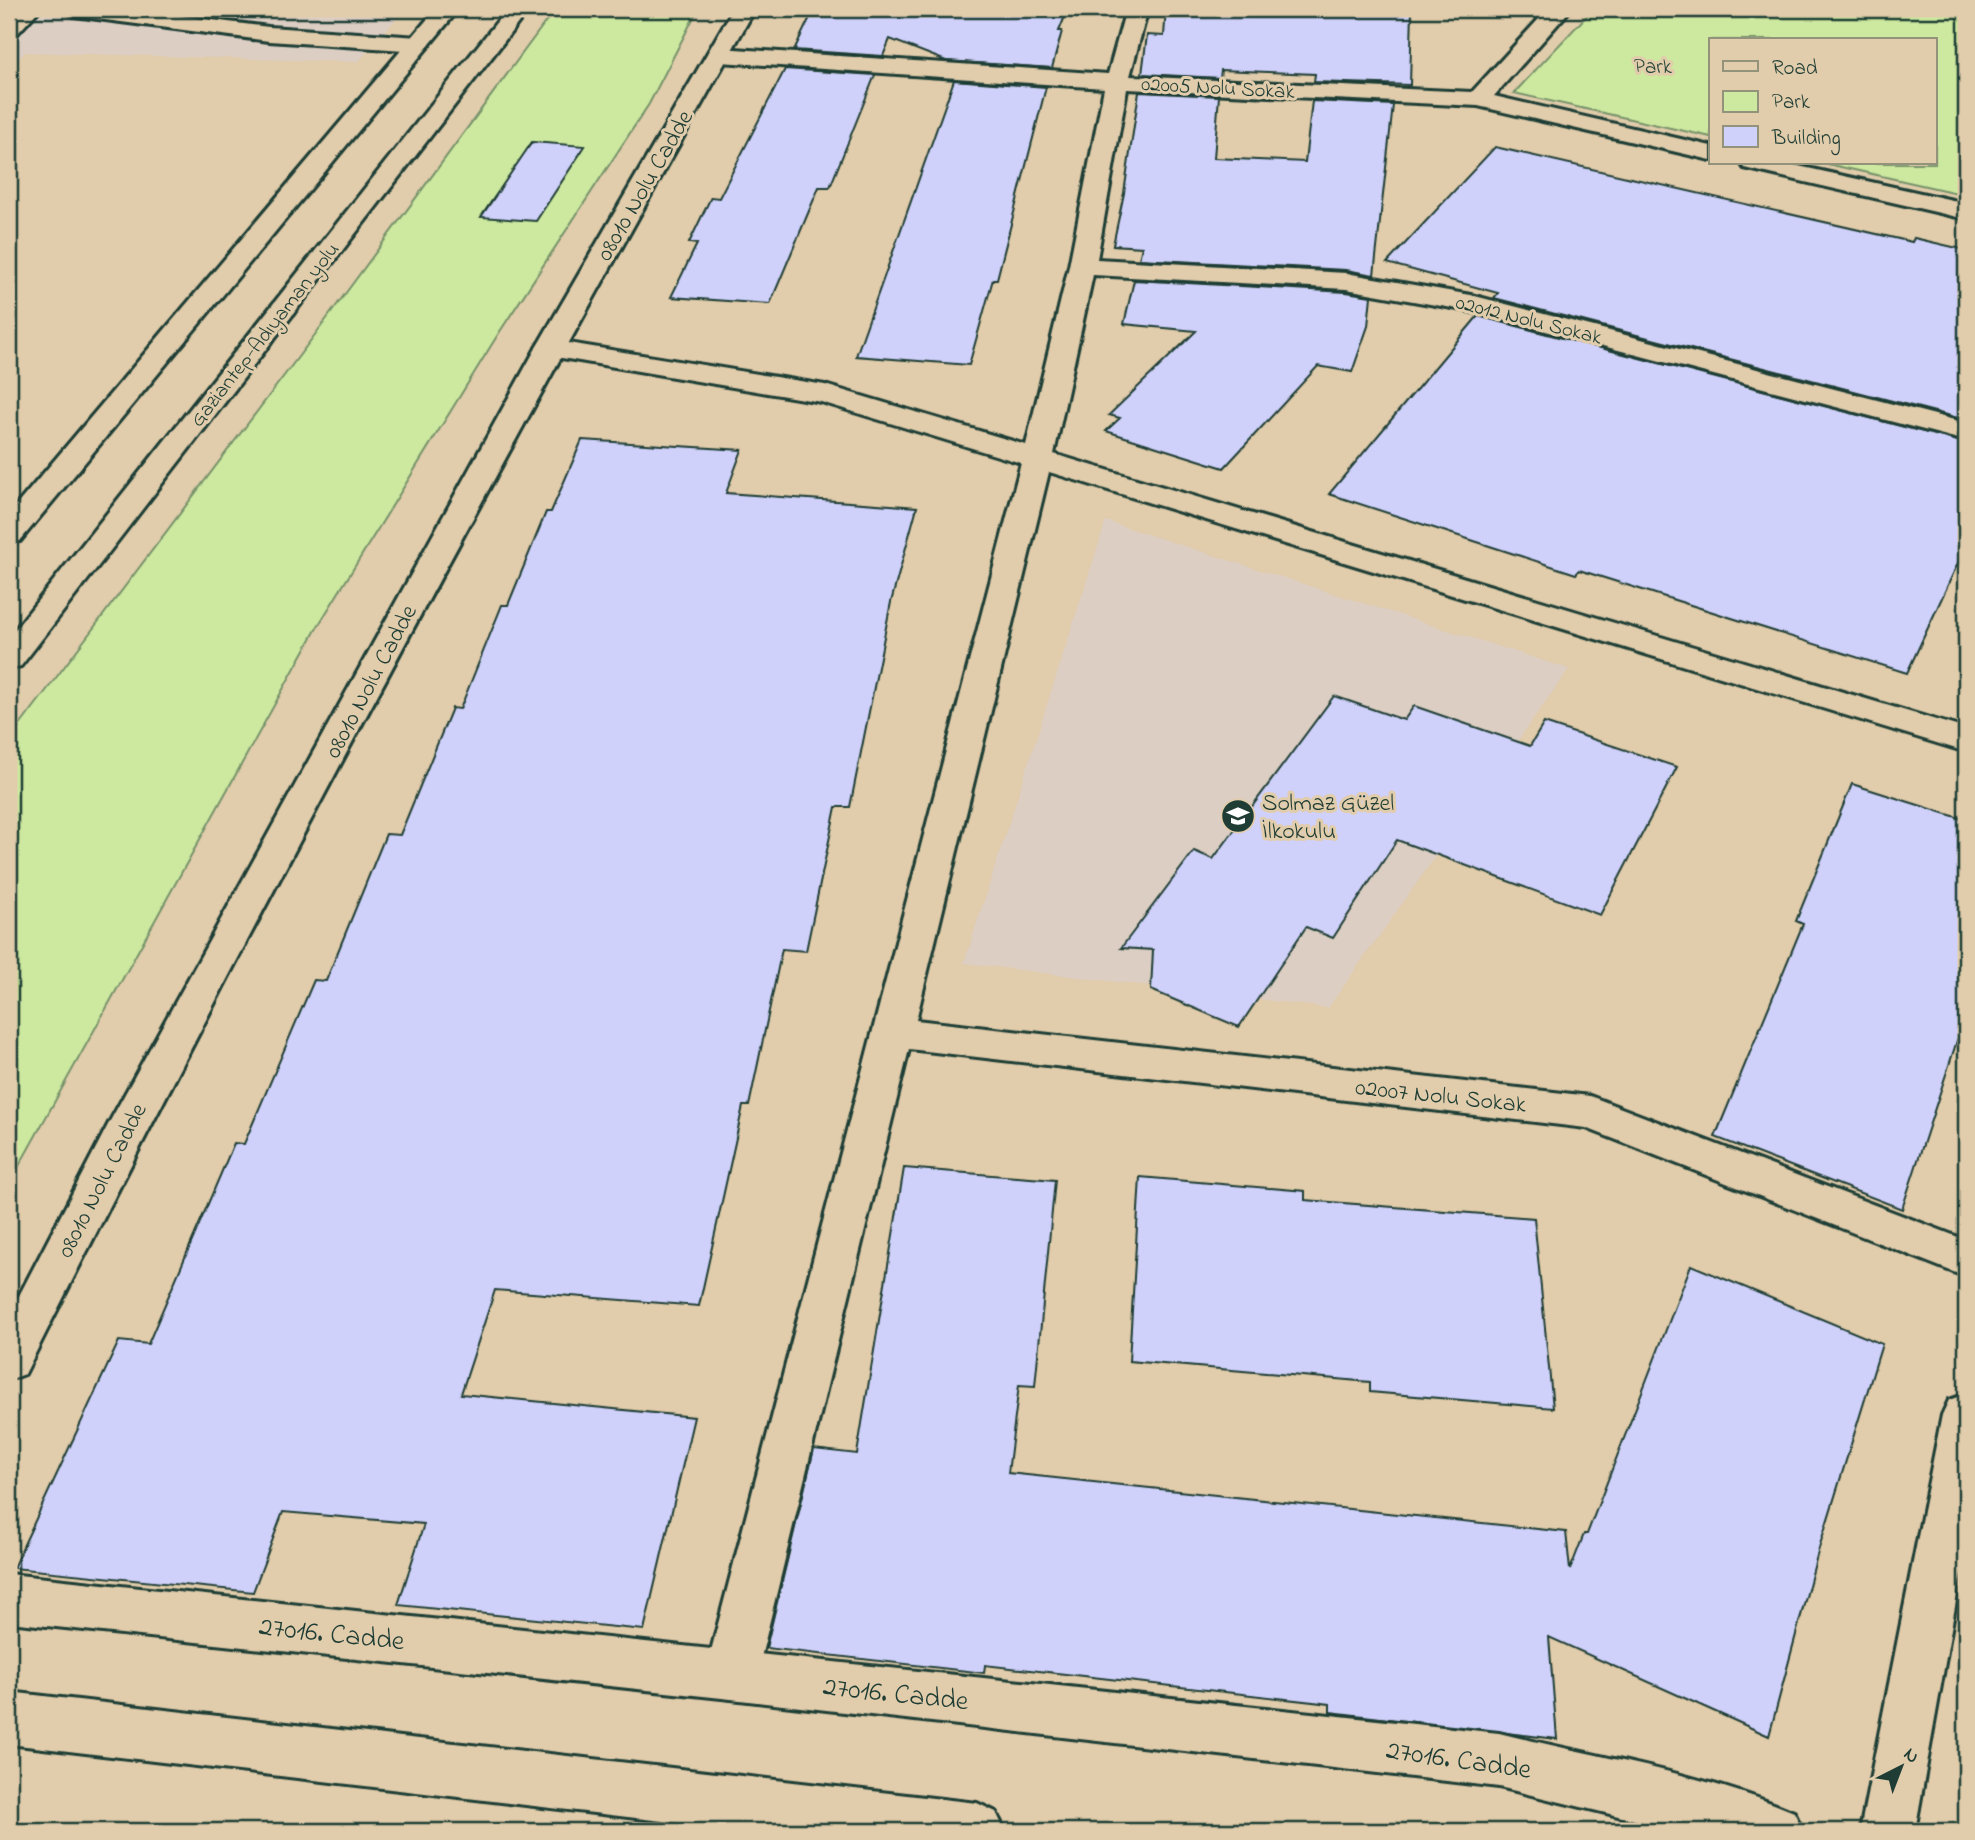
<svg xmlns="http://www.w3.org/2000/svg" width="1975" height="1840" viewBox="0 0 1975 1840" font-family="'Indie Flower',sans-serif">
  <style>
    .built { fill: #dccec3 }
    .green { fill: #cde89f; stroke: #76926a; stroke-width: 2 }
    .building { fill: #d0d1fa; stroke: #1f3d34; stroke-width: 2 }
    .lines { fill: none; stroke-linecap: round; stroke-linejoin: round }
    .street-casing { stroke: #1f3d34; stroke-width: 6 }
    .secondary-casing { stroke: #1f3d34; stroke-width: 6 }
    .highway-casing { stroke: #1f3d34; stroke-width: 6 }
    .street { fill: #e1ccab; fill-rule: evenodd }
    .secondary { fill: #e1ccab; fill-rule: evenodd }
    .highway { fill: #e1ccab; fill-rule: evenodd }
    .labels { text-anchor: middle; stroke-width: 6; stroke-linejoin: round; paint-order: stroke }
    .far-park-label { font-size: 21px; fill: #284639; stroke: #e1ccab }
    .far-street-label { font-size: 21px; fill: #1f3d34; stroke: #e1ccab }
    .street-label { font-size: 24px; fill: #1f3d34; stroke: #e1ccab }
    .poi-label { font-size: 24px; fill: #1f3d34; stroke: #e1ccab; text-anchor: start }
    .near-street-label { font-size: 28px; fill: #1f3d34; stroke: #e1ccab }
  </style>
  <rect width="100%" height="100%" fill="#e1ccab"/>
  <filter id="ink" filterUnits="userSpaceOnUse"><feTurbulence type="fractalNoise" baseFrequency=".0143" numOctaves="2"/><feDisplacementMap in="SourceGraphic" scale="14" xChannelSelector="R" yChannelSelector="G"/><feConvolveMatrix kernelMatrix="1 2 1 2 8 2 1 2 1" color-interpolation-filters="sRGB"/></filter>
  <g filter="url(#ink)">
    <!-- built -->
    <g class="built">
      <polygon points="9,9 405,9 358,62 25,52 9,69"/>
      <polygon points="1106,521 1569,669 1328,1008 964,963"/>
    </g>
    <!-- green -->
    <g class="green">
      <polygon points="555,9 698,9 649,104 497,336 318,626 9,1184 9,740 317,332"/>
      <polygon points="1593,9 1966,9 1966,195 1823,163 1935,163 1935,40 1711,40 1711,137 1514,93"/>
    </g>
    <!-- building -->
    <g class="building">
      <polygon points="814,9 1068,9 1059,31 1062,31 1052,68 946,61 890,39 883,56 794,50"/>
      <polygon points="1166,9 1412,9 1410,85 1314,82 1315,74 1221,70 1220,78 1142,74 1147,35 1164,36"/>
      <polygon points="785,69 875,75 830,187 819,187 770,304 671,297 697,244 689,243 711,197 719,198"/>
      <polygon points="954,80 1046,87 997,279 993,279 969,365 856,356"/>
      <polygon points="1139,92 1219,96 1214,158 1305,162 1312,101 1393,105 1374,275 1346,270 1139,259 1142,247 1113,245 1124,193"/>
      <polygon points="532,142 585,146 536,221 481,217"/>
      <polygon points="1495,147 1912,242 1914,238 1966,250 1966,420 1494,298 1498,293 1387,263"/>
      <polygon points="1134,280 1346,292 1371,296 1368,326 1352,372 1318,366 1224,468 1106,431 1120,418 1109,415 1196,331 1124,324"/>
      <polygon points="1478,316 1966,443 1966,546 1907,673 1579,570 1576,574 1329,494"/>
      <polygon points="582,440 742,450 726,493 917,507 891,602 850,807 836,807 806,951 782,949 749,1106 743,1106 699,1306 495,1290 461,1394 694,1417 644,1630 398,1605 424,1524 283,1512 253,1592 13,1568 119,1341 148,1344 234,1143 244,1144 314,980 326,981 386,834 400,835 452,708 460,709 502,605 508,605 546,512 551,512"/>
      <polygon points="1334,696 1404,720 1414,706 1530,746 1544,723 1677,767 1600,915 1397,840 1333,938 1306,927 1239,1027 1151,990 1153,950 1121,948 1194,851 1213,859"/>
      <polygon points="1852,784 1966,820 1966,1013 1902,1209 1715,1137 1803,924 1796,921"/>
      <polygon points="904,1168 1055,1180 1035,1386 1019,1385 1008,1473 1566,1532 1570,1570 1584,1534 1587,1534 1691,1265 1882,1344 1819,1548 1769,1736 1549,1637 1557,1739 1330,1712 1330,1704 985,1665 984,1673 766,1648 814,1449 857,1454"/>
      <polygon points="1140,1177 1305,1191 1305,1200 1534,1218 1553,1408 1370,1392 1370,1382 1129,1361"/>
    </g>
    <g class="lines">
      <!-- street casing -->
      <g class="street-casing">
        <g id="street">
          <polygon points="17,9 40,9 17,34 9,36 9,17"/>
          <polygon points="63,9 124,9 269,27 419,37 430,44 419,51 269,41 74,16"/>
          <polygon points="1126,9 1148,9 1130,76 1472,92 1548,9 1571,9 1494,96 1711,146 1711,160 1478,106 1127,89 1097,259 1346,273 1471,295 1966,423 1966,441 1469,311 1346,289 1093,275 1054,454 1966,729 1966,752 1049,472 916,1020 1590,1096 1966,1240 1966,1277 1586,1128 909,1049 757,1674 749,1692 731,1699 713,1692 705,1674 1021,463 821,402 550,356 540,354 536,348 540,342 550,340 825,385 1026,445 1069,266 1104,88 720,62 709,55 720,48 1108,74"/>
          <polygon points="1741,163 1785,163 1966,203 1966,219 1753,170 1744,168"/>
          <polygon points="1966,1394 1966,1545 1915,1831 1860,1831 1942,1415 1949,1400"/>
        </g>
      </g>
      <!-- secondary casing -->
      <g class="secondary-casing">
        <g id="secondary">
          <path d="M733 9H755C502 458 256 913 25 1374L9 1380V1315L110 1121 536 348Z"/>
          <path d="M9 1574 1499 1733C1597 1757 1701 1773 1794 1812L1803 1831H1680L1499 1787 731 1699 9 1622Z"/>
          <polygon points="9,1692 977,1803 996,1812 1005,1831 747,1831 9,1744"/>
        </g>
      </g>
      <!-- highway casing -->
      <g class="highway-casing">
        <g id="highway">
          <polygon points="436,9 459,9 20,541 9,543 9,514"/>
          <polygon points="507,9 529,9 21,666 9,669 9,637"/>
        </g>
      </g>
      <!-- street -->
      <use href="#street" class="street"/>
      <!-- secondary -->
      <use href="#secondary" class="secondary"/>
      <!-- highway -->
      <use href="#highway" class="highway"/>
    </g>
  </g>
  <!-- icons -->
  <defs>
    <g id="school-disc" transform="scale(1.75)"><circle r="9.5" fill="#1f3d34" stroke="#e1ccab"/><path d="M0-5L7-2L0 1L-7-2ZM-4 1L0 2.5L4 1V4Q0 6-4 4Z" fill="#fff"/></g>
  </defs>
  <g fill-rule="evenodd">
    <use href="#school-disc" x="1238" y="816"/>
  </g>
  <g class="labels">
    <!-- far-park labels -->
    <g class="far-park-label">
      <text x="1653" y="73">Park</text>
    </g>
    <!-- far-street labels -->
    <g class="far-street-label">
      <text transform="translate(1218 87) rotate(3)" y="7">02005 Nolu Sokak</text>
      <text transform="translate(1529 319) rotate(14)" y="7">02012 Nolu Sokak</text>
      <text transform="translate(264 334) rotate(-52)" y="7">Gaziantep-Adıyaman yolu</text>
    </g>
    <!-- street labels -->
    <g class="street-label">
      <text transform="translate(644 185) rotate(-60)" y="8">08010 Nolu Cadde</text>
      <text transform="translate(370 681) rotate(-62)" y="8">08010 Nolu Cadde</text>
      <text transform="translate(1441 1095) rotate(6)" y="8">02007 Nolu Sokak</text>
      <text transform="translate(101 1180) rotate(-63)" y="8">08010 Nolu Cadde</text>
    </g>
    <!-- poi labels -->
    <g class="poi-label">
      <text x="1262" y="810">Solmaz Güzel<tspan x="1262" dy="28">İlkokulu</tspan></text>
    </g>
    <!-- near-street labels -->
    <g class="near-street-label">
      <text transform="translate(332 1632) rotate(6)" y="10">27016. Cadde</text>
      <text transform="translate(896 1692) rotate(6)" y="10">27016. Cadde</text>
      <text transform="translate(1459 1758) rotate(8)" y="10">27016. Cadde</text>
    </g>
  </g>
  <!-- margin -->
  <rect width="1975" height="1840" fill="none" stroke="#e1ccab" stroke-width="35"/>
  <rect x="18" y="18" width="1940" height="1805" fill="none" stroke="#1f3d34" stroke-width="2.5" filter="url(#ink)"/>
  <!-- legend -->
  <rect x="1709" y="38" width="228" height="126" fill="#e1ccab" stroke="#93937b" stroke-width="2"/>
  <rect x="1723" y="61" width="35" height="10" fill="#e1ccab" stroke="#93937b" stroke-width="2"/>
  <text x="1772" y="74" font-size="21" fill="#1f3d34">Road</text>
  <rect x="1723" y="91" width="35" height="21" fill="#cde89f" stroke="#93937b" stroke-width="2"/>
  <text x="1772" y="108" font-size="21" fill="#1f3d34">Park</text>
  <rect x="1723" y="126" width="35" height="21" fill="#d0d1fa" stroke="#93937b" stroke-width="2"/>
  <text x="1772" y="144" font-size="21" fill="#1f3d34">Building</text>
  <!-- north arrow -->
  <g transform="translate(1901 1767) rotate(42)" stroke="#e1ccab" stroke-width="5" paint-order="stroke">
  <path d="M0-5L12 26L0 18L-12 26Z" fill="#1f3d34"/>
  <text y="-10" font-size="19" font-weight="bold" text-anchor="middle" fill="#1f3d34">N</text>
  </g>
</svg>
